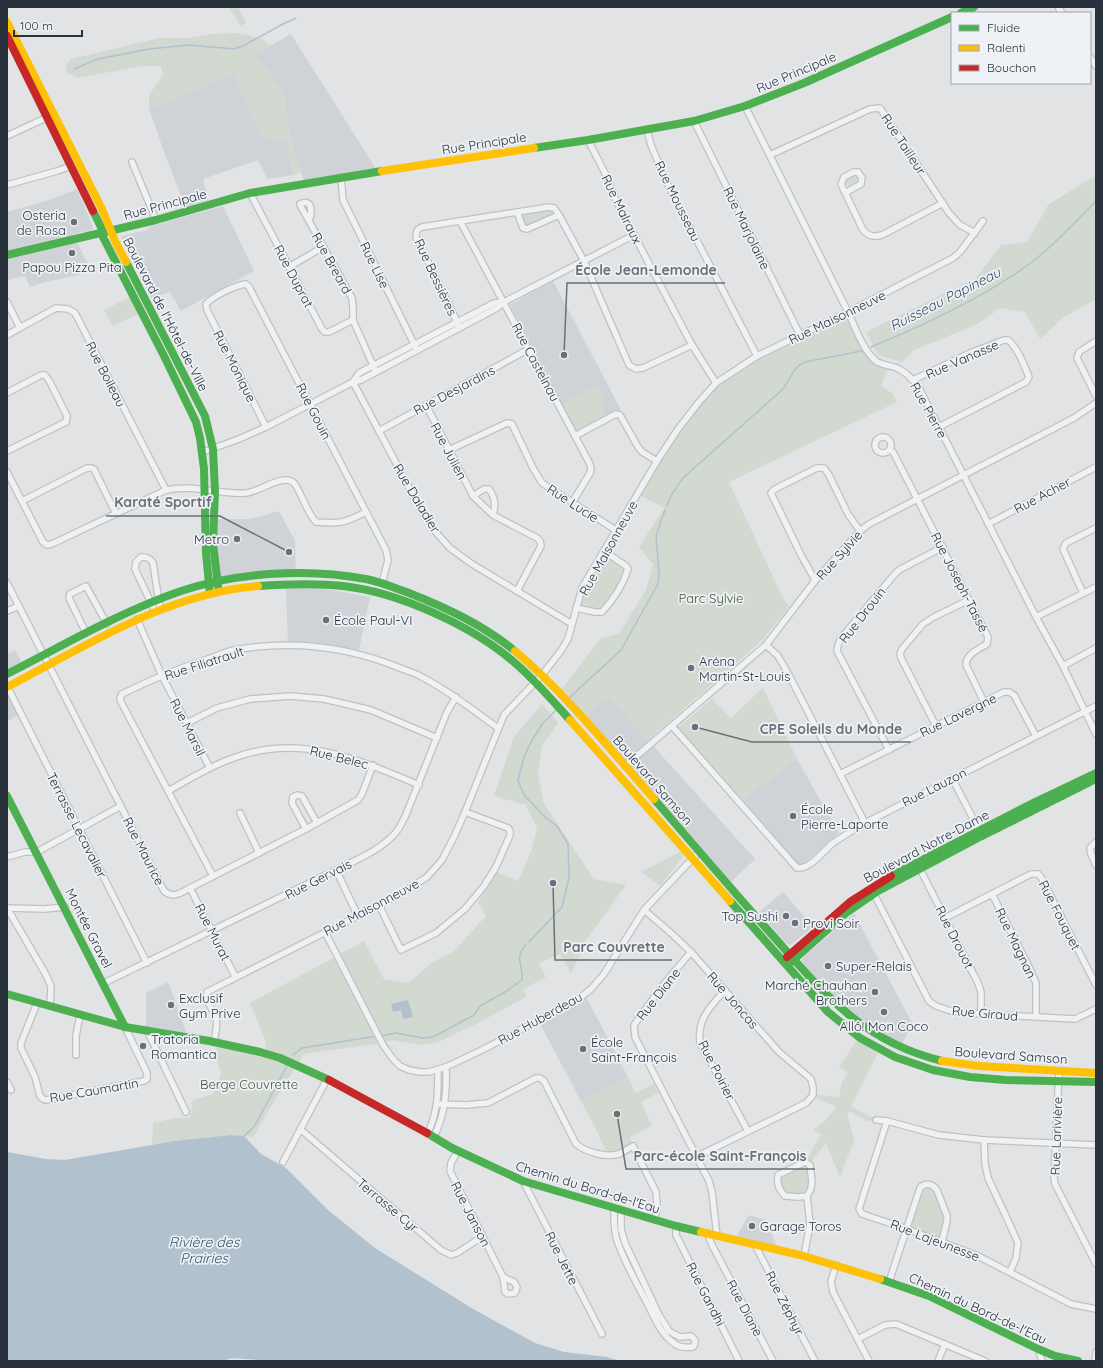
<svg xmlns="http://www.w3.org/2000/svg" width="1103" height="1368" viewBox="0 0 1103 1368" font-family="Quicksand,sans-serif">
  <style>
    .built { fill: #cfd3d8 }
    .green { fill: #d2d9d1 }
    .water { fill: #b1c1ce }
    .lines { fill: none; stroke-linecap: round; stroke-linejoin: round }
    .stream { stroke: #b1c1ce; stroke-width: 1.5 }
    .street-casing { stroke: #bfc1c3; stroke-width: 8 }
    .street { stroke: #eff1f2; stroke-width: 5.5 }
    .fast { stroke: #4caf50; stroke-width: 8 }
    .slow { stroke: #ffc107; stroke-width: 8 }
    .jam { stroke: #c62828; stroke-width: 8 }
    .poi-dot { fill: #697077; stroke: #eef1f5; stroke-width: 1.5 }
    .labels { text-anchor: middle; stroke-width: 3.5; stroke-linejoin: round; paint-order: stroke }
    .street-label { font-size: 13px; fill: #29323c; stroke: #eef1f5 }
    .poi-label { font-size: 13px; fill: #29323c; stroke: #eef1f5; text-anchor: start }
    .park-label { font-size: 13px; fill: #405738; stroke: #eef1f5 }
    .water-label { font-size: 14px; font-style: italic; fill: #37546c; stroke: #eef1f5 }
    .leader { fill: none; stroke: #697077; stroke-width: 1.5 }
    .callout-dot { fill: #697077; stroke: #eef1f5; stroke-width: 1.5 }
    .callout-label { font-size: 14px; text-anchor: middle; font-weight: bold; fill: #697077; stroke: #eef1f5; stroke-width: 3.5; stroke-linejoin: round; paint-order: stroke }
  </style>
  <rect width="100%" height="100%" fill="#e1e3e5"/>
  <!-- built -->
  <g class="built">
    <polygon points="291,34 376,169 304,181 287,126 286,104 282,90 267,70 254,55"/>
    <polygon points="234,74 261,136 286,142 294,175 267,179 258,160 203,179 208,201 186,209 163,149 149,109"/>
    <polygon points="77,189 93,227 92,230 73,234 92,272 42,283 30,287 25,276 7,280 7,212 49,200"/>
    <polygon points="223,206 254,271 181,311 170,292 151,298 121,236 143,231 149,229 149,227"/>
    <polygon points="553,281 621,410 576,431 510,305"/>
    <polygon points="279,511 295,541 296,574 217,581 213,519 251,519"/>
    <polygon points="301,588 332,590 370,597 359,650 338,646 288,643 286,589"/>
    <polygon points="15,650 24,666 7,674 7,654"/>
    <polygon points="7,687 21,714 7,721"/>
    <polygon points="610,698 755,859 731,882 584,716 604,700"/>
    <polygon points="797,759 839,833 802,865 797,865 742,800"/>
    <polygon points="783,892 813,927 790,945 786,943 759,912"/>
    <polygon points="854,913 912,1023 902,1044 867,1025 846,1009 831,996 804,964 802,960 804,957"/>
    <polygon points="168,982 187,1034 146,1026 146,993"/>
    <polygon points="585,995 628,1077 581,1101 539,1022"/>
    <polygon points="749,1215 765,1220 779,1250 734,1240"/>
  </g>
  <!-- green -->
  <g class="green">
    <polygon points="229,7 238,7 246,22 241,26"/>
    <path d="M235 33C247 35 261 36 270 46L254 55 267 70 282 90 286 104 287 126 301 172 294 175 286 142 261 137 234 74 149 109V95L163 75 161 66H143L77 78 67 73 66 66 71 59 159 38H189L211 34Z"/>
    <polygon points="1096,175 1096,299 1063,318 1040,339 1025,312 1000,308 978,324 914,350 902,362 878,355 866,332 976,278 1001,245 1027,242 1048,205"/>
    <polygon points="854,176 857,177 858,181 850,185 847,185 845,183 846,180"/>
    <polygon points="549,209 552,210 552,216 528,226 525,225 521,214 523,213"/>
    <polygon points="134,295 142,312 113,326 104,310"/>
    <polygon points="848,312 874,359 889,366 881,386 892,393 897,402 729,482 782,596 789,607 763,639 749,652 648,740 610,698 604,700 584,716 561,690 601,638 619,634 646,590 653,564 639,547 664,508 638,494 657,461 716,383 757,356"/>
    <polygon points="597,386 604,400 603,409 607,417 576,431 562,404"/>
    <polygon points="604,551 628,569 602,612 576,608 582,588"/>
    <polygon points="763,688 797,759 742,800 677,728 712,699 731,718"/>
    <polygon points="542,704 558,723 542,746 538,774 544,804 594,879 626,885 584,943 579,958 571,973 560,954 539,963 546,977 523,989 526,997 480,1022 438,1042 420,1045 393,1040 376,1044 303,1054 299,1062 266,1050 265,1039 250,1003 364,941 384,979 408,983 433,962 454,951 486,916 478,902 497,872 518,881 531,852 537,828 526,805 494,796 514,737"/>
    <polygon points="682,851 686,853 660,886 641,872"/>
    <polygon points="857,1040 878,1053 851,1106 876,1120 868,1121 850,1112 847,1113 854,1140 840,1177 826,1143 815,1156 810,1165 812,1171 807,1196 785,1196 779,1190 778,1175 805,1162 821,1135 813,1130 825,1121 837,1107 816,1098 818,1095 839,1097 842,1082 848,1073 839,1067"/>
    <polygon points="217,1047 264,1056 295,1068 262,1121 253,1137 231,1135 152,1145 153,1123 175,1118 190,1118 193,1100 214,1094 221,1073 215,1053"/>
    <polygon points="628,1077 636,1093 654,1084 658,1093 641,1102 652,1126 630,1137 633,1146 617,1154 607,1155 597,1131 581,1101"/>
    <polygon points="922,1185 935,1187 947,1216 942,1241 907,1229"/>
  </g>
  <!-- water -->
  <g class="water">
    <polygon points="408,1000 413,1017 403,1019 401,1010 393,1012 391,1004"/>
    <polygon points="231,1135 244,1136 261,1154 286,1168 328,1210 375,1248 473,1309 535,1343 564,1352 607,1357 620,1361 273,1361 233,1358 222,1361 7,1361 7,1152 46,1159 65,1160 175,1141"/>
  </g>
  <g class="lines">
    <!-- stream -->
    <g class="stream">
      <polyline points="74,69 98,59 149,49 188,45 234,49 245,45 281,25 296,18"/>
      <path d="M871 347C927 324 990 295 1037 258 1058 241 1077 220 1096 201"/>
      <path d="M667 505 672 494 683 478 782 390C791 380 791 368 805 362L861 351"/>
      <polyline points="569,698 621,650 658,584 659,574 656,536 665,510"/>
      <polyline points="529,942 562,907 569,878 568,844 557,826 546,818 524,795 518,780 524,757 531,742 542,724 556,710"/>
      <path d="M381 1036 396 1033 423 1038 433 1037 474 1015 480 1006 505 992 522 980C524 966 513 958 526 945"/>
      <polyline points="293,1055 302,1048 377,1036"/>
      <polyline points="244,1136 254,1127 288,1064"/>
    </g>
    <!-- street casing -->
    <g class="street-casing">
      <g id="street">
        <polyline points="1058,7 1062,13"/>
        <polyline points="1090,57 1096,66"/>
        <path d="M745 106 848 312C855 326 863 351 876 361 883 366 892 365 899 369 907 373 914 381 919 388L1036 617 1063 666 1096 734"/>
        <polyline points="694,121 800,335"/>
        <polyline points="647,130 651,145 667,183 757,356"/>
        <polyline points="7,136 50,116"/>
        <polyline points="588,140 607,177 616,201 692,345 716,383"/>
        <polyline points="770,155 870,109 880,108 949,213 960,225 975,233"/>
        <polyline points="132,162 156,220"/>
        <polyline points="341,177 343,200 417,350"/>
        <polyline points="7,185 57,171 74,165"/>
        <polyline points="250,193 322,329 325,332 329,332 353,320"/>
        <path d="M845 193 861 184 862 178 858 172H854L844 177 841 184 863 230C870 237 874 237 882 235L943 203"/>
        <polyline points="517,212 523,228 527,229 559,215"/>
        <path d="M309 221 301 207 300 204C313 198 312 213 309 221L352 298 353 308V320L376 372"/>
        <polyline points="460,221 590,464 591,469 590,473 572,503"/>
        <polyline points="289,267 323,247"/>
        <polyline points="7,302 20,328"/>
        <path d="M460 328 416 237C416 231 417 229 422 227L549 207 554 208 559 215 584 261 629 365 636 369 643 368 692 345"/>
        <polyline points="7,335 56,308 68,309 75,313 166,490"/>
        <polyline points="1096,341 1079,352 1077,358 1096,396"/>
        <path d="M913 380 970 353 1004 340H1008C1018 348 1024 365 1029 377L1026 382 939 427"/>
        <polyline points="353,382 422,512 433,529 450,548 472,564 572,624"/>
        <polyline points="353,382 359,373 494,303 504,302"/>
        <polyline points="7,393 41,375 45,375 50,382 67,416 66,422 7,451"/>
        <polyline points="426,405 473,496 493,515 537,538 540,541 541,546 517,591"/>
        <path d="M266 427 207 310 206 304C213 296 236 285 246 284L249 287 386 550 388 560 382 583"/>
        <polyline points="379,431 529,349"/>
        <polyline points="575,436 616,414 620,415 638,447 642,452 657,461"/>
        <circle cx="883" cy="445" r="8"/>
        <polyline points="449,450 507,423 512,424 533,468 542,483 617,531"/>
        <path d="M890 450 893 452 988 637 987 644C979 649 966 654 966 665L984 702"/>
        <polyline points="203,452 239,439 266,427 353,382 361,380 497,308 504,302 634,235"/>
        <path d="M7 472 43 542 47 545 52 544 166 490C193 484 220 495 246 493 259 492 282 474 293 482 300 488 306 512 316 522 340 524 345 523 366 512"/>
        <path d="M473 496 484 489H489C495 498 496 504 493 515"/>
        <polyline points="22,501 87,468 91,468 94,469 116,514"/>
        <polyline points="988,524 1096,467"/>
        <polyline points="814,582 814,578 801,555 771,493 775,489 817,468 824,468 829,475 848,514 860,531"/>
        <path d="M7 583 164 891C173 899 181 893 190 888L306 829 358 800 362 794 373 765"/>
        <polyline points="1083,593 1063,549 1066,543 1096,528"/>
        <path d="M576 608 595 612H602C613 600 623 585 628 569L626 566 604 551"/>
        <polyline points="7,611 19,606"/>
        <path d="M155 611 135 569 136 562 141 557C147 557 150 558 153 563L160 609"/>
        <polyline points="1036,617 1096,587"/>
        <polyline points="137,619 162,676 210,768"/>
        <polyline points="86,633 69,598 70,594 86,586 107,624"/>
        <polyline points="766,645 778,656 790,677 865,823"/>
        <polyline points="1063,666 1096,648"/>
        <polyline points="7,686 147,963"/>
        <polyline points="187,723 217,708 250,699 290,696 324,699 371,710 437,738"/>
        <path d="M672 726 797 868C811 869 822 852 833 843 843 836 855 829 865 823L1096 706"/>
        <polyline points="936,726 901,658 900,654 902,649 923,624 934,617 969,600"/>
        <polyline points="889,750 837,651 838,645 841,638 894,575 899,570 943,547"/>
        <polyline points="625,766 766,645 814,582 860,531 869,524 1074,418 1096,403"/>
        <polyline points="840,774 1004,692 1009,692 1014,695 1036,736"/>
        <polyline points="952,778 980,832"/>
        <path d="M168 791C188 780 207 768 228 760 296 732 355 758 419 785"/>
        <polyline points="240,813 259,853"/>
        <polyline points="306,829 292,803 293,797 297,795 302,796 317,823"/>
        <polyline points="1096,842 1090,848 1091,854 1096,865"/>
        <polyline points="7,857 25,852 37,852 121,806"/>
        <polyline points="919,867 978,983 981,992 981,1014"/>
        <polyline points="336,870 358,916"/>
        <path d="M213 876 121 702 120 698 122 694C150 680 179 668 208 659 217 656 225 652 234 650 290 640 347 646 400 668 407 671 415 673 422 677 449 691 473 710 498 728"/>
        <polyline points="190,888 235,976"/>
        <polyline points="873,892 929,1001 936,1006 951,1011 981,1014 1075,1019 1096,1009"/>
        <polyline points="992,894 1029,967 1036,983 1036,1017"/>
        <polyline points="379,905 401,950 436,933 465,909 484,886 496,867 510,835 510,831 508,828 465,812"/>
        <polyline points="7,908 45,973 51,986 50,1006"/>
        <polyline points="7,908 44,909 65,907"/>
        <polyline points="644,910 671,933 691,952 779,1052 811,1079 813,1087 813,1095 806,1103 696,1157"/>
        <polyline points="945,918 1031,874 1038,874 1041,877 1096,985"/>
        <polyline points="325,932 383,1045 393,1059 400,1066 409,1070 420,1072 429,1072 446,1067 484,1049 577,1000 591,989 604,974 644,910 695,856"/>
        <polyline points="691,952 663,985 634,1025 635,1037 709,1181 712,1192 717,1236"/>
        <path d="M104 983 336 870C356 860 382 850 397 831 400 827 402 822 405 817L447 712 456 697"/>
        <path d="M725 990C710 1007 697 1019 700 1043L748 1131"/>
        <polyline points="37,1003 21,1043 21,1048 35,1077 40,1096 43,1099 46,1100 144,1081 147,1079 147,1073 125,1027"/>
        <polyline points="147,1030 186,1112"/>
        <path d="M214 1042C215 1035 218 1027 216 1019 214 1010 205 1002 207 992L399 895 427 877 442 860 454 837 465 812 504 715 542 675 560 652 568 639 582 588 657 461 678 429 699 402 716 383 757 356 848 312 953 258 960 252 983 221"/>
        <polyline points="76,1055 76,1036 80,1015"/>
        <polyline points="1059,1071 1054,1179 1055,1184 1096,1264"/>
        <polyline points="7,1082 11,1090"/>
        <path d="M438 1104 466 1105 488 1103 536 1078H540L544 1081 576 1144C586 1152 606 1158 619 1154 623 1152 628 1149 633 1146L656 1192 657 1204 655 1220"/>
        <polyline points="876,1120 887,1121"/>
        <polyline points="300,1129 441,1250 451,1255 457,1253 482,1237"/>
        <path d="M428 1133C438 1110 438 1094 438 1069"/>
        <path d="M434 1137C445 1113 447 1093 446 1067"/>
        <polyline points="984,1140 985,1164 988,1178 1010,1225 1018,1243 1016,1258 1010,1272"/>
        <polyline points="1096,1145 984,1140 939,1135 887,1121 859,1209 862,1214 907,1229 978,1256 1071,1304 1096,1309"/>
        <polyline points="458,1151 451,1163 450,1171 503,1277"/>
        <polyline points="283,1162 327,1079"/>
        <polyline points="523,1181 602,1334"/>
        <path d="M614 1209C614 1218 614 1228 616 1237 622 1258 636 1282 646 1301 653 1314 659 1331 670 1340 677 1347 683 1348 693 1347L695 1344V1340L691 1336 680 1337 674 1334 669 1331 659 1315 625 1243 621 1229V1211"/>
        <polyline points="676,1226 676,1235 739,1361"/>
        <polyline points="707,1233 712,1245 773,1361"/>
        <polyline points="755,1245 815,1361"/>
        <path d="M804 1256 810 1224 807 1196 811 1189 812 1181 810 1165 805 1162 778 1175C776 1184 779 1190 785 1196L798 1197 807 1196"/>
        <polyline points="836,1265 831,1282 833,1292 869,1361"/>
        <polygon points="503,1277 514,1282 517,1287 515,1293 508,1294 505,1292"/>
        <path d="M889 1282 920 1188C925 1182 933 1184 937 1190L947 1216V1221L942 1241"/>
        <polyline points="858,1339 885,1325 896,1324 985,1361"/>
        <polyline points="1038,1349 1042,1361"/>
        <polyline points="938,1361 945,1344"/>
        <polyline points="1095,1361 1096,1352"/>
      </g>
    </g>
    <!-- street -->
    <use href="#street" class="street"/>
    <!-- fast -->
    <g class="fast">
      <polyline points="961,13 974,7"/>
      <polyline points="534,148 588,140 694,121 745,106 804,83 952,17"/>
      <polyline points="93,211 101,227 103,237 164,356 196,422 200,438 204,469 206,553 210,594"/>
      <polyline points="7,255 156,220 250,193 382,171"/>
      <polyline points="126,262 205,416 213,449 215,491 213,543 218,586"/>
      <path d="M258 586C286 584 315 583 343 586 398 592 473 626 515 663 535 680 552 700 570 720"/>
      <path d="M7 674C64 645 120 612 181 591 237 572 309 568 366 579 381 582 395 588 409 593 447 608 483 625 515 651"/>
      <polyline points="7,796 125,1027"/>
      <path d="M654 799C691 842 728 885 766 928 821 989 857 1040 942 1061"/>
      <polyline points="891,876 1035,802 1096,773"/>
      <polyline points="730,901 828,1012 860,1038 895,1057 933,1070 970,1077 1006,1080 1096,1082"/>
      <polyline points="791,962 846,913 878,891 976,839 1096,779"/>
      <polyline points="7,994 125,1027 209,1041 260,1052 280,1058 329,1080"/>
      <polyline points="427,1133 452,1148 523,1181 676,1226 701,1232"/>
      <polyline points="880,1279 929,1296 1038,1349 1055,1356 1078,1361"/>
    </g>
    <!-- slow -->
    <g class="slow">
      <polyline points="7,22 102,209 115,241 126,262"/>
      <polyline points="382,171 534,148"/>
      <path d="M515 651C567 695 609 748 654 799"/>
      <path d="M7 687C86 646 167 593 258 586"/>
      <polyline points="570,720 730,901"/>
      <polyline points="942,1061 979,1066 1096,1073"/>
      <polyline points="701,1232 804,1256 880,1279"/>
    </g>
    <!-- jam -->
    <g class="jam">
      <polyline points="7,36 93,211"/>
      <polyline points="787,957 850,902 891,876"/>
      <polyline points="329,1080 427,1133"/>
    </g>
  </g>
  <!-- markers -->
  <g class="poi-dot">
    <circle cx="74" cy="222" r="4"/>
    <circle cx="72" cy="253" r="4"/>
    <circle cx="237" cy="539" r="4"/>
    <circle cx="326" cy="620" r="4"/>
    <circle cx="691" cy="668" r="4"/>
    <circle cx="793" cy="816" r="4"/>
    <circle cx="786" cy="916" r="4"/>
    <circle cx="795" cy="923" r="4"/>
    <circle cx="828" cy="966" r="4"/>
    <circle cx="875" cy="992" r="4"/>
    <circle cx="171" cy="1005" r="4"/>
    <circle cx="884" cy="1012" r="4"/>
    <circle cx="143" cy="1046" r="4"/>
    <circle cx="583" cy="1049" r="4"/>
    <circle cx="752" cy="1226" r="4"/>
  </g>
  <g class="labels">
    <!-- street labels -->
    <g class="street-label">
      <text transform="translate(796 72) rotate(-23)" y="5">Rue Principale</text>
      <text transform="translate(484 143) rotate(-9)" y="5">Rue Principale</text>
      <text transform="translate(904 144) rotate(57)" y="5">Rue Tailleur</text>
      <text transform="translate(678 201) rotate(64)" y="5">Rue Mousseau</text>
      <text transform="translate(165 204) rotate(-15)" y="5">Rue Principale</text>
      <text transform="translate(622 209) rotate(64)" y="5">Rue Malraux</text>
      <text transform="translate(747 228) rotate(64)" y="5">Rue Marjolaine</text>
      <text transform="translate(332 263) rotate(61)" y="5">Rue Breard</text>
      <text transform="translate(375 265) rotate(64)" y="5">Rue Lise</text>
      <text transform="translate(294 276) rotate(62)" y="5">Rue Duprat</text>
      <text transform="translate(436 277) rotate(65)" y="5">Rue Bessières</text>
      <text transform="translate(166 314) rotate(63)" y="5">Boulevard de l'Hôtel-de-Ville</text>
      <text transform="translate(837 317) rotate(-26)" y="5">Rue Maisonneuve</text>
      <text transform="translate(962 359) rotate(-24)" y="5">Rue Vanasse</text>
      <text transform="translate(536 362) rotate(62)" y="5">Rue Castelnau</text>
      <text transform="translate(235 366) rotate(63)" y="5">Rue Monique</text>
      <text transform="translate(106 374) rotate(63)" y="5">Rue Boileau</text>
      <text transform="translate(454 390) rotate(-28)" y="5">Rue Desjardins</text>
      <text transform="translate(929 410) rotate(61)" y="5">Rue Pierre</text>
      <text transform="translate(314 411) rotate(63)" y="5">Rue Gouin</text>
      <text transform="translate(449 451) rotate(62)" y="5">Rue Julien</text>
      <text transform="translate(1042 495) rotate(-28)" y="5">Rue Acher</text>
      <text transform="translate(417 498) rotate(59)" y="5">Rue Daladier</text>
      <text transform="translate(573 503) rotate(33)" y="5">Rue Lucie</text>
      <text transform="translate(608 548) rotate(-61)" y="5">Rue Maisonneuve</text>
      <text transform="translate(839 555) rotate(-48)" y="5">Rue Sylvie</text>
      <text transform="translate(960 582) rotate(63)" y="5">Rue Joseph-Tassé</text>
      <text transform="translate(862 615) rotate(-52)" y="5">Rue Drouin</text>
      <text transform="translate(204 663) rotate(-18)" y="5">Rue Filiatrault</text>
      <text transform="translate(958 715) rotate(-26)" y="5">Rue Lavergne</text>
      <text transform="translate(188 727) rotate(63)" y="5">Rue Marsil</text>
      <text transform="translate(339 757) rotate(14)" y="5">Rue Belec</text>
      <text transform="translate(653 780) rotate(49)" y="5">Boulevard Samson</text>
      <text transform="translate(934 787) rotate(-27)" y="5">Rue Lauzon</text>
      <text transform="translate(77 825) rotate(63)" y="5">Terrasse Lecavalier</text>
      <text transform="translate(926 846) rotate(-28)" y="5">Boulevard Notre-Dame</text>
      <text transform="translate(144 851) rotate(63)" y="5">Rue Maurice</text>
      <text transform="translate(318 879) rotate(-27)" y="5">Rue Gervais</text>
      <text transform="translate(371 907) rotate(-28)" y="5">Rue Maisonneuve</text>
      <text transform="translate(1060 915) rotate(63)" y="5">Rue Fouquet</text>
      <text transform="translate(89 928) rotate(63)" y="5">Montée Gravel</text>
      <text transform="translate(213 932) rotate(63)" y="5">Rue Murat</text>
      <text transform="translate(955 937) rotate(63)" y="5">Rue Drouot</text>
      <text transform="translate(1016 943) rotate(64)" y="5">Rue Magnan</text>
      <text transform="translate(658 994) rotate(-52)" y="5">Rue Diane</text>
      <text transform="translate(733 1000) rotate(49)" y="5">Rue Joncas</text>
      <text transform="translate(985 1013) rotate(5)" y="5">Rue Giraud</text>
      <text transform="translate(540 1018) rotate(-29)" y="5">Rue Huberdeau</text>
      <text transform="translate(1011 1055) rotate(4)" y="5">Boulevard Samson</text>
      <text transform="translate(717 1070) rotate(63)" y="5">Rue Poirier</text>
      <text transform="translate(94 1090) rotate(-10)" y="5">Rue Caumartin</text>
      <text transform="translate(1056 1136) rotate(-88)" y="5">Rue Larivière</text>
      <text transform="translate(588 1187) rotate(17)" y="5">Chemin du Bord-de-l'Eau</text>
      <text transform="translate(388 1205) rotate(40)" y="5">Terrasse Cyr</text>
      <text transform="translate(471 1214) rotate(63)" y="5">Rue Janson</text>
      <text transform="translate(935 1240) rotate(21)" y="5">Rue Lajeunesse</text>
      <text transform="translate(562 1258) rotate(63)" y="5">Rue Jette</text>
      <text transform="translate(706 1294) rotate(63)" y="5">Rue Gandhi</text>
      <text transform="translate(785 1303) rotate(63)" y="5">Rue Zéphyr</text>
      <text transform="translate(745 1308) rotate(62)" y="5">Rue Diane</text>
      <text transform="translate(978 1308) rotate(25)" y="5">Chemin du Bord-de-l'Eau</text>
    </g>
    <!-- poi labels -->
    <g class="poi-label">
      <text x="66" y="220" text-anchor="end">Osteria<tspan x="66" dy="15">de Rosa</tspan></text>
      <text x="72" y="272" text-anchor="middle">Papou Pizza Pita</text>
      <text x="229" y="544" text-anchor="end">Metro</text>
      <text x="334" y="625">École Paul-VI</text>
      <text x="699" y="666">Aréna<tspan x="699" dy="15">Martin-St-Louis</tspan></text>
      <text x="801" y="814">École<tspan x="801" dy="15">Pierre-Laporte</tspan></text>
      <text x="778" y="921" text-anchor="end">Top Sushi</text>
      <text x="803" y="928">Provi Soir</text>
      <text x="836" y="971">Super-Relais</text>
      <text x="867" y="990" text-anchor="end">Marché Chauhan<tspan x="867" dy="15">Brothers</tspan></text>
      <text x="179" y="1003">Exclusif<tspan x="179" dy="15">Gym Prive</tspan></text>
      <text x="884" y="1031" text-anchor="middle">Allô! Mon Coco</text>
      <text x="151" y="1044">Tratoria<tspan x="151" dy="15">Romantica</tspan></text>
      <text x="591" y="1047">École<tspan x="591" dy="15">Saint-François</tspan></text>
      <text x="760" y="1231">Garage Toros</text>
    </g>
    <!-- park labels -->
    <g class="park-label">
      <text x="711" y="603">Parc Sylvie</text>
      <text x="249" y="1089">Berge Couvrette</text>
    </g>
    <!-- water labels -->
    <g class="water-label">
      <text transform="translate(945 299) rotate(-27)" y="5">Ruisseau Papineau</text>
      <text x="204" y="1247">Rivière des<tspan x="204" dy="16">Prairies</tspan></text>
    </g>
  </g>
  <!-- callouts -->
  <path class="leader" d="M564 355L567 283H725M289 552L220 516H106M695 727L752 742H911M553 883L555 960H672M617 1114L626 1169H815"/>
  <g class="callout-dot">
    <circle cx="564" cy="355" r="4"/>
    <circle cx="289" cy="552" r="4"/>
    <circle cx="695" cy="727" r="4"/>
    <circle cx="553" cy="883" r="4"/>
    <circle cx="617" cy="1114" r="4"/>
  </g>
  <g class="callout-label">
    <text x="646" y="275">École Jean-Lemonde</text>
    <text x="163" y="507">Karaté Sportif</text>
    <text x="831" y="734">CPE Soleils du Monde</text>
    <text x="614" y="952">Parc Couvrette</text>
    <text x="720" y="1161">Parc-école Saint-François</text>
  </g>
  <!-- border -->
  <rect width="1103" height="1368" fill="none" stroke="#29323c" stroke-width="16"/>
  <!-- legend -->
  <rect x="951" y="12" width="140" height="72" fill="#eef1f5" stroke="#9fa5ab"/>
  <rect x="959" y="25" width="20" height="6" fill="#4caf50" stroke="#9fa5ab"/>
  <text x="987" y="32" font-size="12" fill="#29323c">Fluide</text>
  <rect x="959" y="45" width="20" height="6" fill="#ffc107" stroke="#9fa5ab"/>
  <text x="987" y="52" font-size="12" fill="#29323c">Ralenti</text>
  <rect x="959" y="65" width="20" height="6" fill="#c62828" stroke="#9fa5ab"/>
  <text x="987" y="72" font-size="12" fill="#29323c">Bouchon</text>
  <!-- scale -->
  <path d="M14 30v6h68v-6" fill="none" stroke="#29323c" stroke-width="2"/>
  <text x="20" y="30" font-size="12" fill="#29323c" stroke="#eef1f5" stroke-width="3" paint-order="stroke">100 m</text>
</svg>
